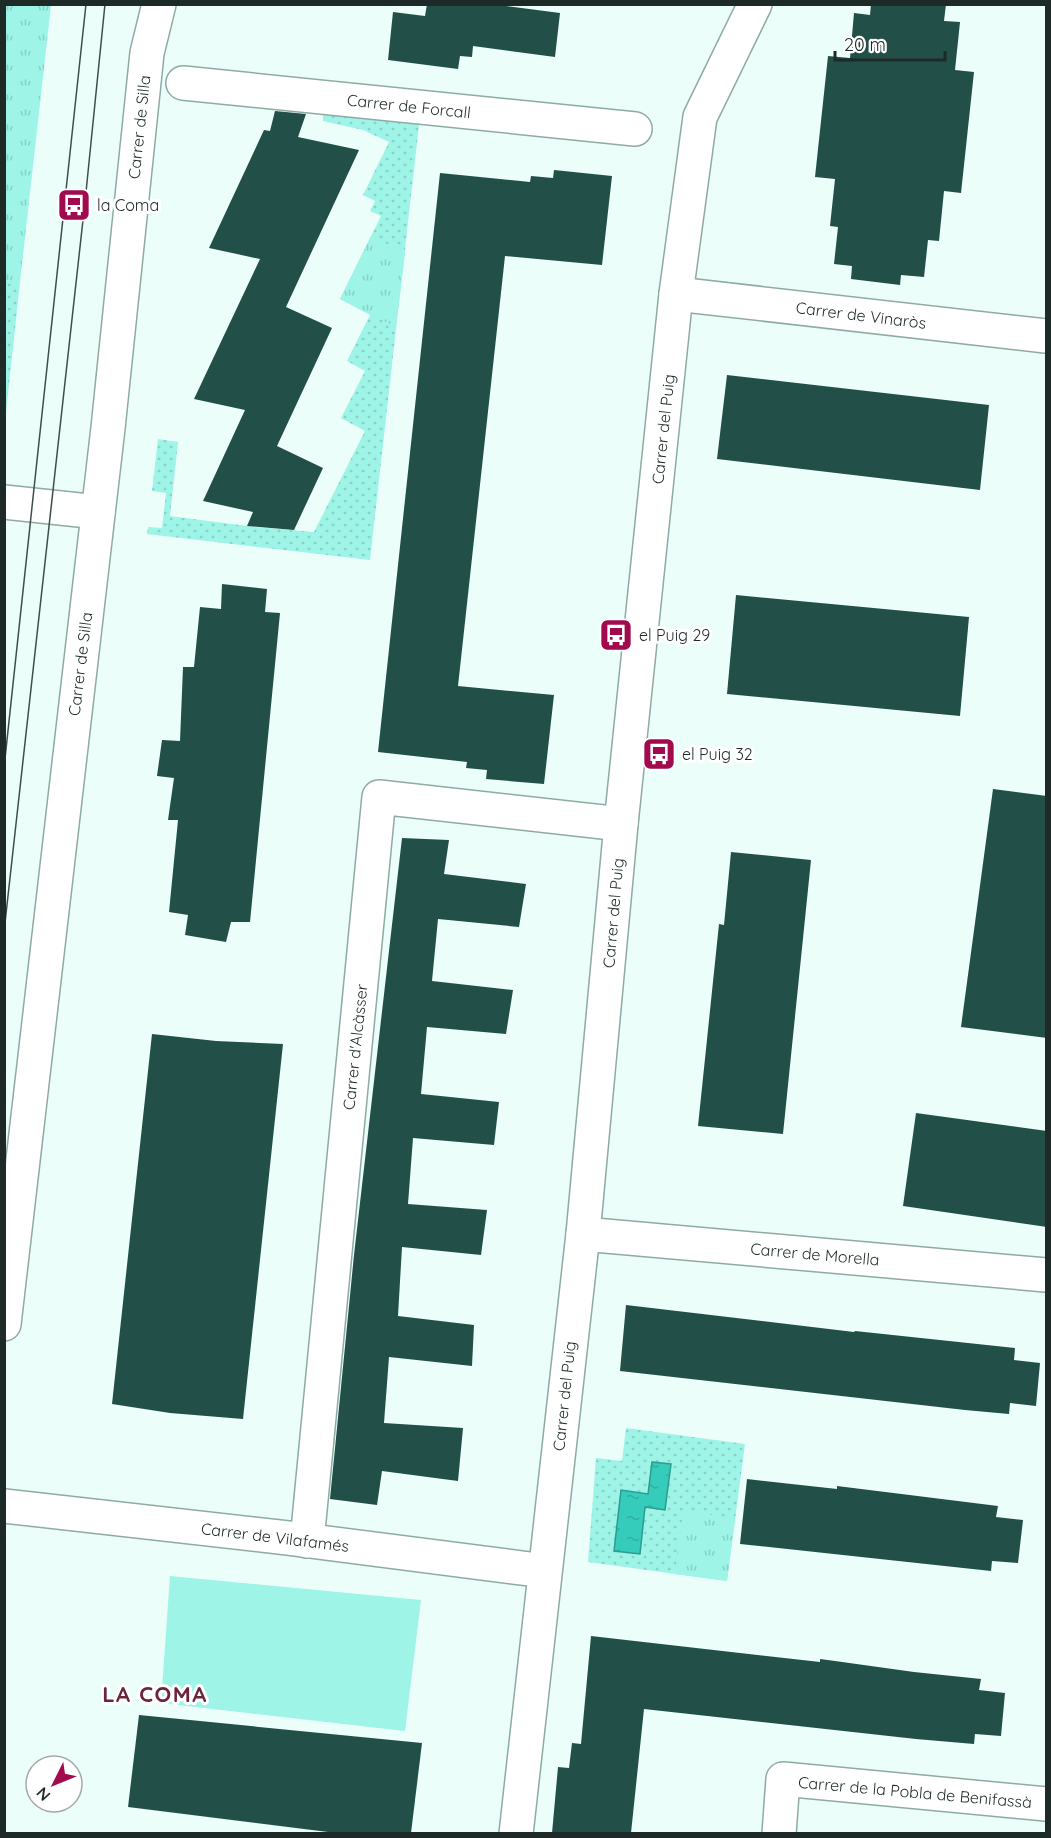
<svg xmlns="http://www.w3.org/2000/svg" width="1051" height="1838" viewBox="0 0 1051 1838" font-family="Quicksand,sans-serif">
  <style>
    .grass { fill: url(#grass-dots) }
    .park { fill: url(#park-tufts) }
    .pitch { fill: #9df4e7 }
    .water { fill: url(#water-ripples); stroke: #2e9b90; stroke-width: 1.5 }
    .building { fill: #234f49 }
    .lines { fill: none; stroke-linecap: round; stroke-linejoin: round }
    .minor-casing { stroke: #8eaaa6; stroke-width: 36 }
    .minor { stroke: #fff; stroke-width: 33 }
    .tram { stroke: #404d4b; stroke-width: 1.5 }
    .labels { text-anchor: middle; stroke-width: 6; stroke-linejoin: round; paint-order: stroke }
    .street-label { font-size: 16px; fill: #1e2a28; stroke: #fff }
    .poi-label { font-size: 16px; fill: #1e2a28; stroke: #fff; text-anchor: start }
    .district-label { font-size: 22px; font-weight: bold; letter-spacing: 1.5px; fill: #6a253a; stroke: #fff }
  </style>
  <defs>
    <pattern id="grass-dots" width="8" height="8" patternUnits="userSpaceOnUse" patternTransform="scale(1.5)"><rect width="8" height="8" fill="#9df4e7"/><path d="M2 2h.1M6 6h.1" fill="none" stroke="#87d1c6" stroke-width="1.8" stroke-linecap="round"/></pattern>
    <pattern id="park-tufts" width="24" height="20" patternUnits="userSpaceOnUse" patternTransform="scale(1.5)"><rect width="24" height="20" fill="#9df4e7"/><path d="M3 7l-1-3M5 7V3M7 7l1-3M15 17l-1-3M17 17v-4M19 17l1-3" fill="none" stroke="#87d1c6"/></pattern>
    <pattern id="water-ripples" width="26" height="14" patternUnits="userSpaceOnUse" patternTransform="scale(1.5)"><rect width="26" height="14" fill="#35ccbc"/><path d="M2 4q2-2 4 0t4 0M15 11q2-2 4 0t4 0" fill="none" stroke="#2eafa2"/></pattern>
  </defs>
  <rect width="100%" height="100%" fill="#ebfefa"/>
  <!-- grass -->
  <g class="grass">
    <polygon points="323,112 420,116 370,560 147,534 148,527 162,528 166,493 152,491 158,439 178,442 170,516 247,526 314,532 365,431 341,418 365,371 347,361 370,315 340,299 381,216 370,211 375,201 363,195 389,142 363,130 323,121"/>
    <polygon points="5,280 20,282 5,422"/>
    <polygon points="626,1428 745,1444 727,1581 588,1562 596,1458 622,1461"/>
  </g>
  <!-- park -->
  <g class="park">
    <polygon points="5,4 51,5 20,282 5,280"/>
    <polygon points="371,236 405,253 396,327 340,299"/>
    <polygon points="683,1511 735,1518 727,1581 675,1574"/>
  </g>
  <!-- pitch -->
  <polygon class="pitch" points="170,1576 421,1600 405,1731 161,1703"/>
  <!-- water -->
  <polygon class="water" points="652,1462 671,1464 665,1510 645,1507 640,1554 614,1551 621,1490 648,1494"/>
  <!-- building -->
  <g class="building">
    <polygon points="427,4 491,4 560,13 555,57 473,46 472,57 460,56 458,69 388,60 393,12 425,16"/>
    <polygon points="871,4 946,4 944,21 960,22 955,70 974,72 961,193 944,191 939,241 928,240 924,277 901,275 900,285 851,279 852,266 834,264 838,227 830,226 835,179 815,177 828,56 850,58 854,13 870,15"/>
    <polygon points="275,111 306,114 298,137 359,150 286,307 332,328 277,446 323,468 294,530 247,526 253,512 203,501 245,410 194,399 260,259 209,248 264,130 270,131"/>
    <polygon points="554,170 612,176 602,265 505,256 458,686 554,695 544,784 486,779 487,770 466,768 467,762 378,752 440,173 530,182 531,176 553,178"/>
    <polygon points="727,375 989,405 980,490 717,459"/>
    <polygon points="222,584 267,589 265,612 280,613 250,922 231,922 226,942 185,935 188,915 169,912 178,820 168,820 174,778 157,776 162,740 180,741 183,667 194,667 200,607 221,609"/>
    <polygon points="736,595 969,617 960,716 727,694"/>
    <polygon points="993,789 1047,796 1047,1038 961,1027"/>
    <polygon points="402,838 449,840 444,874 526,884 519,927 438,919 432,981 513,990 506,1034 427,1027 421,1094 499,1102 494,1145 413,1138 408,1204 487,1210 481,1255 402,1247 398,1316 474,1325 472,1366 389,1357 384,1423 463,1428 458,1481 382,1471 377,1505 330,1499 354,1255"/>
    <polygon points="731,852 811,860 783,1134 698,1126 719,924 724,925"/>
    <polygon points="152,1034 216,1041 283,1044 243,1419 170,1413 112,1404"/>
    <polygon points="916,1113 1047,1131 1047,1227 903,1206"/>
    <polygon points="626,1305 854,1332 855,1331 1015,1348 1014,1360 1040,1363 1036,1406 1010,1403 1009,1414 965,1410 620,1371"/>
    <polygon points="747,1479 837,1489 837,1486 998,1506 996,1517 1023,1520 1018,1563 992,1561 991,1571 740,1544"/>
    <polygon points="591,1636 820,1662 820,1659 835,1661 914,1672 981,1679 979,1690 1005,1693 1001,1736 975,1734 974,1744 916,1739 644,1709 631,1833 552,1833 558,1767 569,1768 572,1743 581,1744"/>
    <polygon points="139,1715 422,1743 411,1833 336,1833 128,1807"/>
  </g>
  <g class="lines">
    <!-- minor casing -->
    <g class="minor-casing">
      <g id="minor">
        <polyline points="183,83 635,129"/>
        <polyline points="676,294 1046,336"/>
        <polyline points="4,502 98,512"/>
        <polyline points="583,1234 1046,1275"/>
        <polyline points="4,1324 108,428 147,53 159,4"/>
        <polyline points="4,1506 288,1538 545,1571"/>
        <polyline points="307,1541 379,797 621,824"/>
        <polyline points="516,1834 583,1234 621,824 676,294 700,117 755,4"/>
        <polyline points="779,1834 783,1779 1046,1804"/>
      </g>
    </g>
    <!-- minor -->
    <use href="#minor" class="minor"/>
    <!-- tram -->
    <g class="tram">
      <polyline points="4,768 86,4"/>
      <polyline points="4,932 85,202 105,4"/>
    </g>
  </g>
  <!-- icons -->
  <defs>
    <g id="bus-square" transform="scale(1.725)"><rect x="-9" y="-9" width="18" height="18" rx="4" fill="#a10a4d" stroke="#fff"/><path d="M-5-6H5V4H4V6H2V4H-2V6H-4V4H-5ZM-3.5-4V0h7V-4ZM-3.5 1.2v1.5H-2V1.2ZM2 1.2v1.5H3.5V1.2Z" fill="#fff"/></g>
  </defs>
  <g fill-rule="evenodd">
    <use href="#bus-square" x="74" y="205"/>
    <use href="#bus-square" x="616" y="635"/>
    <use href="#bus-square" x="659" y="754"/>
  </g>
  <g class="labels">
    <!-- street labels -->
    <g class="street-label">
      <text transform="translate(409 106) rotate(6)" y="6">Carrer de Forcall</text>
      <text transform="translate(139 127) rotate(-84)" y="6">Carrer de Silla</text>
      <text transform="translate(861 315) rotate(7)" y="6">Carrer de Vinaròs</text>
      <text transform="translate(663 429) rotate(-84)" y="6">Carrer del Puig</text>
      <text transform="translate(80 664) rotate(-83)" y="6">Carrer de Silla</text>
      <text transform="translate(613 913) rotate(-85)" y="6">Carrer del Puig</text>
      <text transform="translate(355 1047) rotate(-84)" y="6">Carrer d'Alcàsser</text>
      <text transform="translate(815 1254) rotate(5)" y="6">Carrer de Morella</text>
      <text transform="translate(564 1396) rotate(-84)" y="6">Carrer del Puig</text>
      <text transform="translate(275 1537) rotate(7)" y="6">Carrer de Vilafamés</text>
      <text transform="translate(915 1792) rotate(5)" y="6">Carrer de la Pobla de Benifassà</text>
    </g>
    <!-- poi labels -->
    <g class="poi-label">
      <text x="97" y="211">la Coma</text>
      <text x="639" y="641">el Puig 29</text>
      <text x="682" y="760">el Puig 32</text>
    </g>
    <!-- district labels -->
    <g class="district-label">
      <text x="155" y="1702">LA COMA</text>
    </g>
  </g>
  <!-- border -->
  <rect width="1051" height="1838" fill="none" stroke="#1e2a28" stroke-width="12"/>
  <!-- north arrow -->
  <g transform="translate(54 1784) rotate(227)"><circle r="28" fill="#ffffff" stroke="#a5aaa9" stroke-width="1.5"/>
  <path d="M0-4.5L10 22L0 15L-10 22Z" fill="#a10a4d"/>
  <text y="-9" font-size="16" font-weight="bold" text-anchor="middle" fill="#1e2a28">N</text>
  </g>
  <!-- scale -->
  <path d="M835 51v9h110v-9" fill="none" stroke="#1e2a28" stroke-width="3"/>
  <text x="844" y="51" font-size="18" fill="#1e2a28" stroke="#ffffff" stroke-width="4.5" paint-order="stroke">20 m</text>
</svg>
